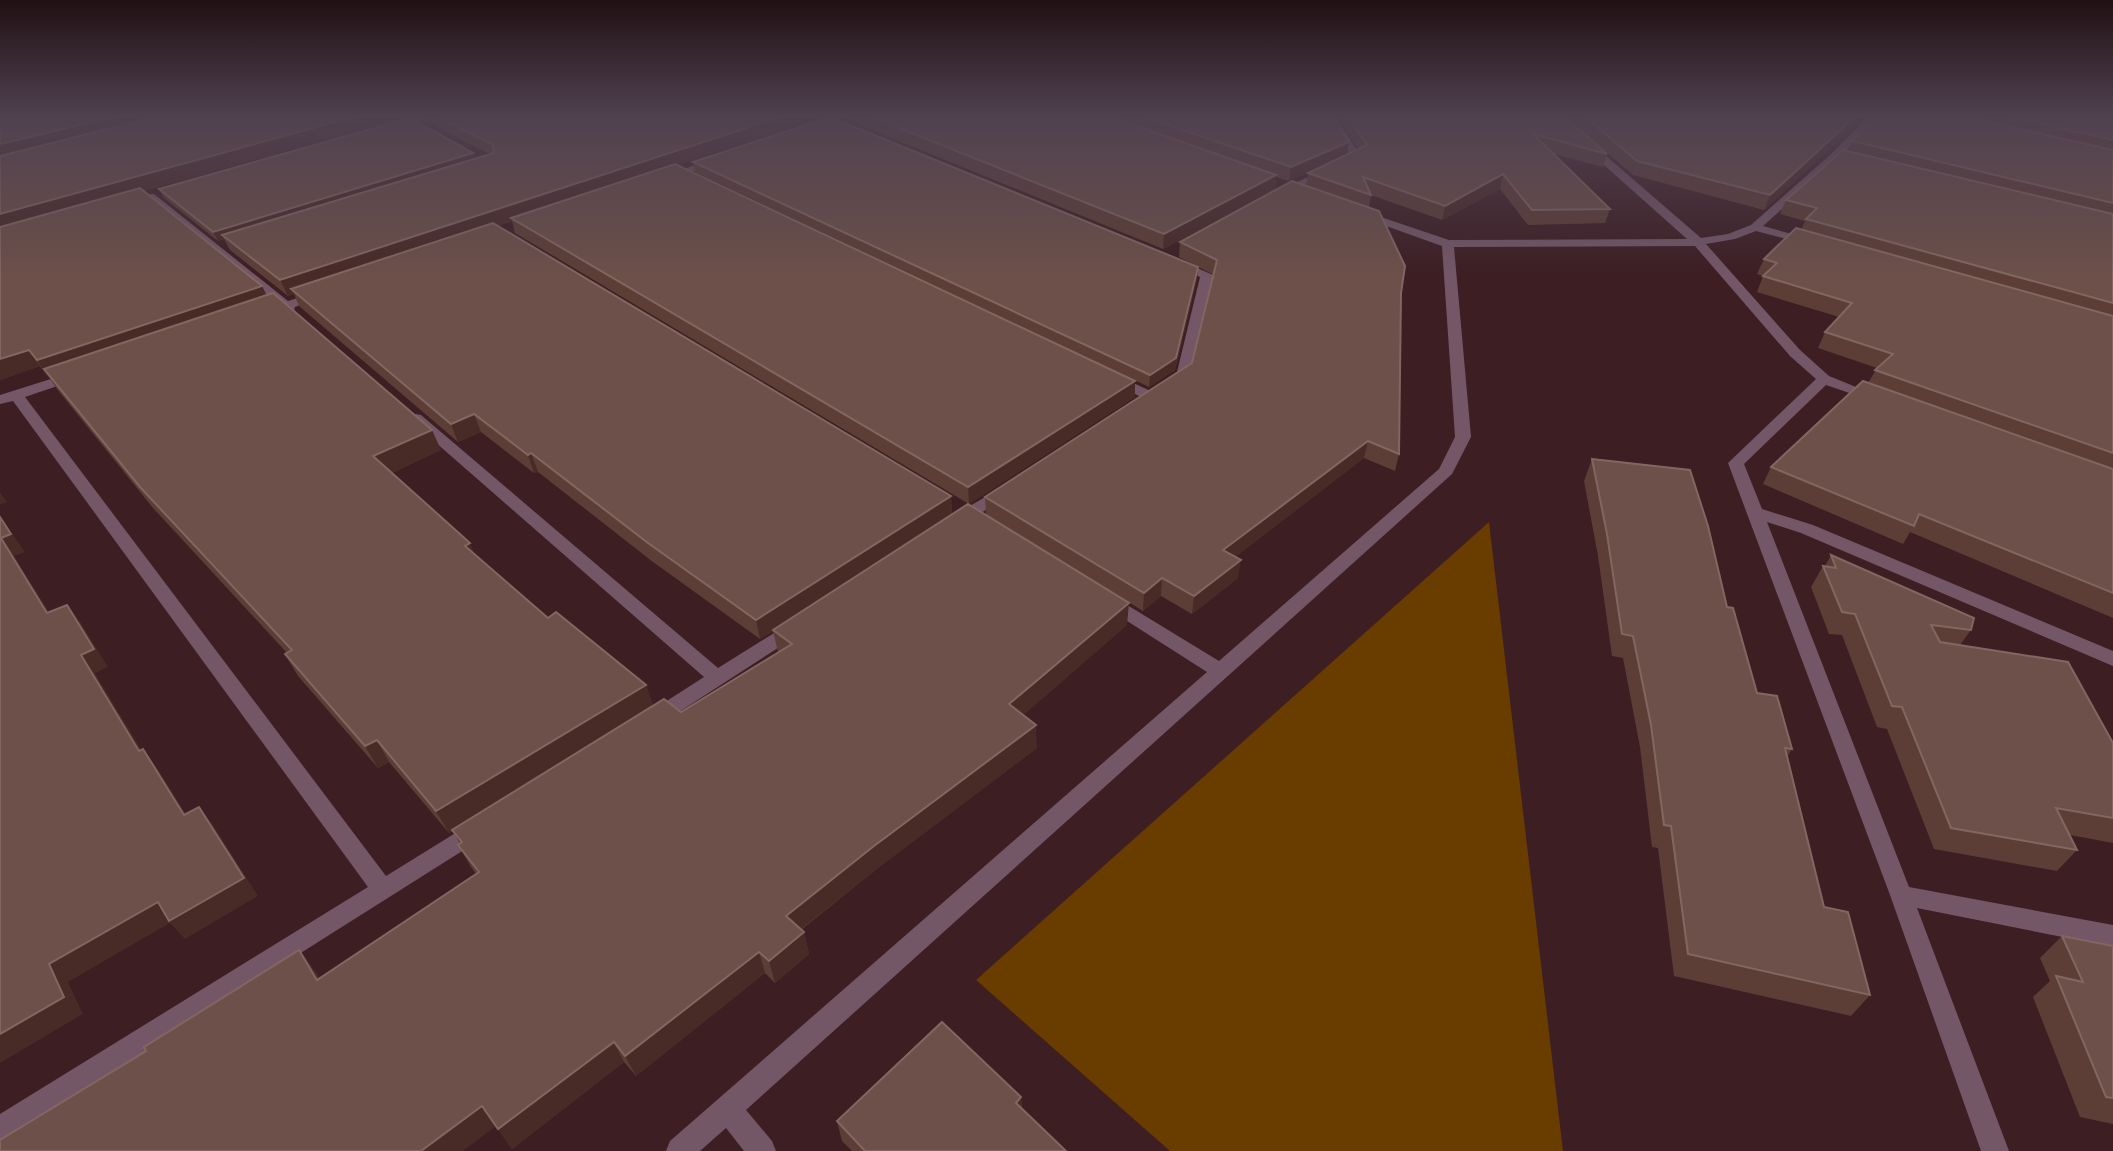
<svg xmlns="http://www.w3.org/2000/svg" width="2113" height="1151" viewBox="0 0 2113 1151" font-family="'Space Grotesk',sans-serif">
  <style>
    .green { fill: #693c00 }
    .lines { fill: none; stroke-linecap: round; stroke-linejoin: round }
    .minor { fill: #735767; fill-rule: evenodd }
    .wall { fill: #5c3e36 }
    .shaded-wall { fill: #482a27 }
    .building { fill: #6c5049; stroke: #826761; stroke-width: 2 }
  </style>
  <rect width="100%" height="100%" fill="#3c1e23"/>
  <!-- green -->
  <polygon class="green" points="1489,522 1563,1151 1170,1151 976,980"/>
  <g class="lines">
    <!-- minor -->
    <g class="minor">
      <polygon points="421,116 436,116 397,130 389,128"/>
      <polygon points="1325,116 1335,116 1362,158 1284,196 1276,196 1276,192 1351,157"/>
      <polygon points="1549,116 1560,116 1701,238 1728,234 1751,225 1830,155 1869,116 1880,116 1838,159 1763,226 1813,240 1813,246 1756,231 1735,239 1706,244 1800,350 1829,376 1883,398 1876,402 1826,385 1744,464 1762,509 1813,525 2113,651 2113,666 1801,533 1767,522 1909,887 2113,925 2113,947 1917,908 2009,1151 1981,1151 1890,895 1728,463 1816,379 1790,356 1695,246 1454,247 1471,437 1452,474 746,1110 772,1141 776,1151 744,1151 726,1128 700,1151 666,1151 670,1141 1207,672 1102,605 1099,601 1102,597 1114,597 1219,661 1439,469 1455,437 1442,246 1358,216 1358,212 1366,212 1449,240 1687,239"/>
      <polygon points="717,157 721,158 721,162 668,180 659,178"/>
      <polygon points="146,194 154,194 288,301 319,291 325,295 295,307 294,311 261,316 261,310 277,305 146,198"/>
      <polygon points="1175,258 1213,275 1191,374 1172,386 1165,382 1177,372 1200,277 1171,265 1169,262"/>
      <polygon points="73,372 78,373 78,379 25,397 386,876 470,824 478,821 486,824 489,830 486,836 0,1143 0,1114 368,887 13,401 0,404 0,395"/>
      <polygon points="1116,375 1155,393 1157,396 1155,399 1145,399 1111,382 1109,379"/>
      <polygon points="416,414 421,415 718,668 787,625 801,625 803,629 801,633 662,723 655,725 648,723 645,718 648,713 704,677 411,421 409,418"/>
      <polygon points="1004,486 1010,488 1012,491 1010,494 963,525 951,525 949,521 951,517"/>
    </g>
  </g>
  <!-- wall -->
  <g class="wall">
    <polygon points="0,116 405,116 404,118 143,191 262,286 266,295 441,450 392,473 475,554 548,618 646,685 653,706 681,712 778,652 773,631 760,639 653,562 538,472 534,473 481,432 458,442 299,306 294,294 288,296 230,250 224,239 218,241 164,198 159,189 473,153 475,158 489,154 428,122 426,116 816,116 816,119 678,165 1135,397 969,504 515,233 512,221 498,226 951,496 952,514 986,515 985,497 1192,363 1214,275 1179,257 1180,242 1306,185 1308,173 1318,168 1289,181 1276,177 1275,189 1163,249 838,116 1333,116 1349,142 1347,154 1358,149 1337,116 1564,116 1607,154 1603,167 1554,154 1610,209 1605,223 1528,225 1500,189 1442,220 1371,195 1369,207 1401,293 1399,454 1395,471 1364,458 1235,557 1238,578 1192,614 1161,596 1143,611 1017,534 1127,625 1023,715 1037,748 878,868 801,930 804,932 809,954 775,983 765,973 636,1076 624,1062 512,1149 496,1126 0,1151 316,972 319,978 476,874 471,867 458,845 460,844 453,831 449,833 389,762 378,768 298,676 285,654 287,653 153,508 57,389 48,376 47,376 40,366 0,380"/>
    <polygon points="1564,116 1865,116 1764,210 1633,175"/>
    <polygon points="1876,116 2113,116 2113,618 1910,532 1903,544 1763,484 1771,467 1868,383 1877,368 1818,348 1825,332 1839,317 1757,292 1763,276 1757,274 1764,259 1801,230 1805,221 1780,214 1786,200 1848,151 1852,141"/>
    <polygon points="693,162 1197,279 1175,370 1149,387 695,172"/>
    <polygon points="1592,459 1727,607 1757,693 1792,749 1787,757 1824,907 1870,995 1851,1016 1674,976 1658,848 1652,847 1640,747 1623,658 1612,656 1598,556 1584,481"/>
    <polygon points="1831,555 1971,630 1960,645 2113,743 2113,843 2070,835 2077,850 2057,871 1934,849 1887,729 1877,727 1842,635 1829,634 1811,587 1823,566 1825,566"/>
    <polygon points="2062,936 2113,946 2113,1124 2080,1117 2033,997 2050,981 2040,958"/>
    <polygon points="1021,1097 1022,1108 1066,1151 852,1151 842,1141 837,1121"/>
  </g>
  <!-- shaded-wall -->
  <g class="shaded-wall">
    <polygon points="118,116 179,116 0,160 0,144"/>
    <polygon points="357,116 405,116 404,118 0,231 0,214"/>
    <polygon points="783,116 816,116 816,119 514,220 511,218 512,221 296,293 291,289 294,294 288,296 280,280"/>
    <polygon points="1856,116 1865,116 1764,210 1770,195"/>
    <polygon points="1349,142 1347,156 1289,181 1291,167"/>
    <polygon points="473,153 476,161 222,235 224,239 218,241 213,232"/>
    <polygon points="1503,174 1500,189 1442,220 1445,206"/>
    <polygon points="1276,175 1275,189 1163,249 1164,234"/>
    <polygon points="1198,267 1197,279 1175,370 1149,387 1150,375"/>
    <polygon points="262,286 270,302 44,369 48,376 47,376 37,360"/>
    <polygon points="29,350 40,366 0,380 0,359"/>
    <polygon points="1135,381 1135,397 969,504 968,487"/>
    <polygon points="474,414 481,432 458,442 451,424"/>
    <polygon points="432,430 441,450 383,477 373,456"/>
    <polygon points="1368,441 1364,458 1221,568 1223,550"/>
    <polygon points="531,453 538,472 534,473 528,455"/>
    <polygon points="0,492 7,502 0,505"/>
    <polygon points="951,496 952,515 760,639 756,620"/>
    <polygon points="0,516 25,552 14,556 61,631 47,613 1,538"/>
    <polygon points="470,543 479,565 465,546"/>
    <polygon points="1241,560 1238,578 1192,614 1194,596"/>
    <polygon points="1162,578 1161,596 1143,611 1144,593"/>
    <polygon points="1129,603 1127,625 1010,727 1009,704"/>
    <polygon points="67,605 81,623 108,667 95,673 153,769 139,751 81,655"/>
    <polygon points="646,685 654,707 449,833 436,811"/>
    <polygon points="1036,725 1037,748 878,868 791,937 786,916 874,846"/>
    <polygon points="377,740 389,762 378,768 365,746"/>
    <polygon points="143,749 157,768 198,833 184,815"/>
    <polygon points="199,807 213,825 258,896 185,939 170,923 68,982 83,1014 0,1063 0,1034 49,964"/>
    <polygon points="804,932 809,954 775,983 769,961"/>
    <polygon points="299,950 316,972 334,1001 317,980"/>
    <polygon points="759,952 765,973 636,1076 625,1056"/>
    <polygon points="614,1042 624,1062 512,1149 498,1129"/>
    <polygon points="1021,1097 1022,1118 1016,1103"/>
    <polygon points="482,1106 496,1126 463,1151 421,1151"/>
  </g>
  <!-- building -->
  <g class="building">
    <polygon points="0,116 118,116 0,144"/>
    <polygon points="159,116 357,116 0,214 0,156"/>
    <polygon points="437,116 783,116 280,280 222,235 494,153 493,145"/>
    <polygon points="869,116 1109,116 1276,175 1164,234"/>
    <polygon points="1142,116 1333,116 1349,142 1291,167"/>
    <polygon points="1348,116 1564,116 1607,154 1533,134 1610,209 1532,210 1503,174 1445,206 1363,177 1371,195 1308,173 1367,145"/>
    <polygon points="1584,116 1856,116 1770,195 1637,161"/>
    <polygon points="1876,116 1961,116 2113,150 2113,203 1852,141"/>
    <polygon points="2006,116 2113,116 2113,140"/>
    <polygon points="830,117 1198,267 1176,358 1150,375 693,162"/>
    <polygon points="410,118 473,153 213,232 159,189"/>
    <polygon points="1843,150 2113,214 2113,303 1806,219 1817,208 1786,200"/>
    <polygon points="675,164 1135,381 968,487 511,218"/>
    <polygon points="1292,181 1379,211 1405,266 1401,293 1399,454 1368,441 1223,550 1241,560 1194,596 1162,578 1144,593 985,497 1192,363 1217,260 1180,242"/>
    <polygon points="140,188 262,286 37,360 29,350 0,359 0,227"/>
    <polygon points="493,223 951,496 756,620 648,543 531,453 528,455 474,414 451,424 291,289"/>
    <polygon points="1796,228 2113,316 2113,453 1875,370 1893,354 1825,332 1852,303 1763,276 1777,263 1764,259"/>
    <polygon points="273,293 432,430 373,456 470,543 465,546 548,618 556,612 646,685 436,811 377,740 365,746 285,654 292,650 140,487 44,369"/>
    <polygon points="1863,381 2113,469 2113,593 1919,514 1914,526 1771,467"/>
    <polygon points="1592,459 1690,470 1708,526 1727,607 1733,608 1757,693 1777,696 1792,749 1785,748 1824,907 1848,912 1870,995 1688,954 1671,826 1664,825 1651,725 1633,636 1622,634 1607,534"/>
    <polygon points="968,504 1129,603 1009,704 1036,725 874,846 786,916 804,932 769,961 759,952 625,1056 614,1042 498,1129 482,1106 421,1151 0,1151 0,1140 146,1051 144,1047 299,950 317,980 479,872 458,845 462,842 452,830 664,699 681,712 792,644 773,630"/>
    <polygon points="0,517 11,534 1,538 47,613 67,605 94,649 81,655 139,751 143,749 184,815 199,807 244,878 169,921 158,902 49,964 64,997 0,1034"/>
    <polygon points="1831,555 1974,618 1971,630 1931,625 1940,642 2068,662 2113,743 2113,818 2056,808 2077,850 1951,828 1902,707 1892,706 1855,614 1842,612 1823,566 1836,568"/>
    <polygon points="2062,936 2113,946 2113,1098 2106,1097 2056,976 2083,982"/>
    <polygon points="942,1022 1021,1097 1016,1103 1066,1151 865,1151 837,1121"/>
  </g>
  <!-- sky -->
  <linearGradient id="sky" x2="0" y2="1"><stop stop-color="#211013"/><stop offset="0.42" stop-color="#504150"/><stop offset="1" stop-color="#504150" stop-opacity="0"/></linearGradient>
  <rect width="2113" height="277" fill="url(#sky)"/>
</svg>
